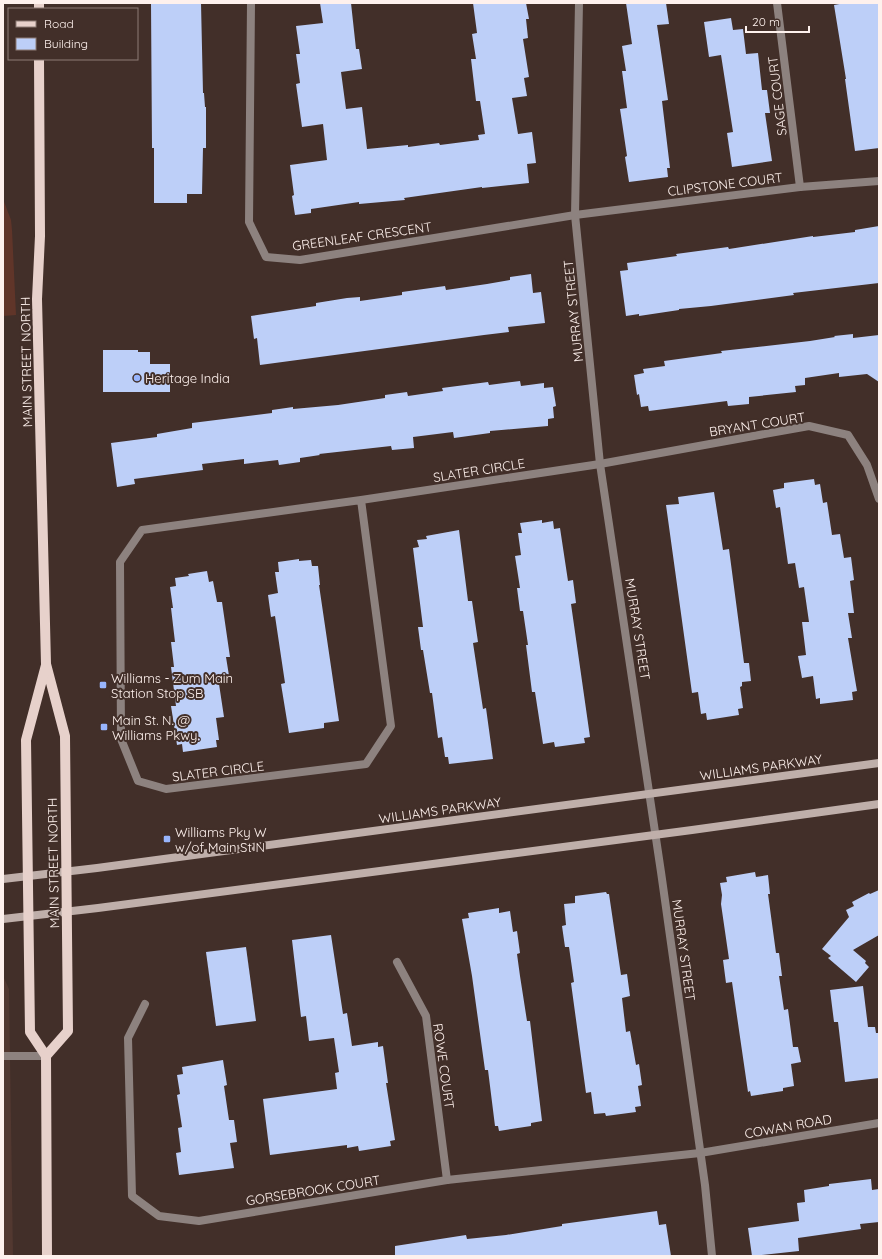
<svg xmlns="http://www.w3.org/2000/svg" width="882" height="1259" viewBox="0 0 882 1259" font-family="Quicksand,sans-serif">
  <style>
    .built { fill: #523830 }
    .green { fill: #603529 }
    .building { fill: #bdcff8 }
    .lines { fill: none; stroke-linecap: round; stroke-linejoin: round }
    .lane { stroke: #8d827f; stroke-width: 8 }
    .street { stroke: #8d827f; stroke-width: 8 }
    .secondary { stroke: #bfafaa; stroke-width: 8 }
    .primary { stroke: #e7d1cb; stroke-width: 10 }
    .poi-dot { fill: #98b5fd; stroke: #422f29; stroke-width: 1.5 }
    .labels { text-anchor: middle; stroke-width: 4; stroke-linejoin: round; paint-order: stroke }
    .street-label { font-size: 13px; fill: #fef1ed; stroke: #422f29 }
    .poi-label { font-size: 13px; fill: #fef1ed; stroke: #422f29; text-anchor: start }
  </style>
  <rect width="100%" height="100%" fill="#422f29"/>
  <!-- built -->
  <polygon class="built" points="3,976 9,989 13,1256 3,1256"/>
  <!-- green -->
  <polygon class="green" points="3,199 11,220 12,230 16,315 3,316"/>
  <!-- building -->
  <g class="building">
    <polygon points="151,3 201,3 203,93 204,93 205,107 206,107 206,148 203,148 202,194 187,194 187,203 154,203 154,148 152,148"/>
    <polygon points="320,3 351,3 356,49 359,49 362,69 341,72 346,109 362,107 367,149 408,145 408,147 439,143 440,145 479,140 478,135 485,134 480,101 476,101 471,59 476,59 472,34 477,33 473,3 526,3 529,19 526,19 528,38 523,39 529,77 524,78 527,96 512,98 518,134 532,132 536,163 527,164 529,183 482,188 482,187 404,198 405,200 359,204 359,202 311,209 311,213 295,215 292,196 294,195 290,165 327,160 323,124 302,127 296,84 300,83 296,54 300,54 296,26 323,23"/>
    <polygon points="626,3 666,3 669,24 657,25 668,100 662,101 670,168 667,168 668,177 629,182 625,157 627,156 620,109 627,108 622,71 626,71 622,46 632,44"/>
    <polygon points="845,3 879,3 879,148 855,151 845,79 846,79 834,5"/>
    <polygon points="731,18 733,30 743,29 746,54 758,53 762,90 767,90 770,113 765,113 772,161 732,167 727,133 733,132 721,55 709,57 704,22"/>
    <polygon points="879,226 879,283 793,293 794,295 711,306 679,309 679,310 639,316 639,314 626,316 620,271 628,270 627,263 677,256 676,254 728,247 729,249 813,236 813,237 855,232 855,230"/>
    <polygon points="531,274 533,293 541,292 545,323 508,327 509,332 484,335 260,365 257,338 254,339 251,316 316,306 316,303 347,298 360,297 360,301 402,295 402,292 445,286 446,290 487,284 510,280 510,277"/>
    <polygon points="853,334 853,338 879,335 879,382 867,374 839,377 839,373 805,378 805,385 795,386 796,392 749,397 749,404 728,406 727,401 649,411 648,406 641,407 639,394 637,395 634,375 644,373 643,369 665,366 664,361 722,353 721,351 810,341 835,337 834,336"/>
    <polygon points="103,350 138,350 138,352 150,352 150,364 170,364 170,392 103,392"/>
    <polygon points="520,381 521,386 544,383 544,388 553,387 556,406 553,407 554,418 548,419 548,426 490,431 490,433 454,438 453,432 413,437 414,448 392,450 391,446 319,454 320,455 300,458 300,462 279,465 278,460 244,464 244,459 202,464 203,470 134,479 135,484 117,487 111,443 157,437 157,434 192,428 192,423 272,413 272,410 293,407 293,409 338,405 385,398 385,395 407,392 408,396 443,391 442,388 488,382 489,385"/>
    <polygon points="814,479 815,485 820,484 823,503 827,502 832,535 840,534 844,558 851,557 854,580 850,581 854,613 848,613 852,638 848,638 857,691 852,692 853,700 820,704 820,698 816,699 813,676 802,678 798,656 806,655 802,622 809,622 804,587 799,588 795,563 788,564 780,507 776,508 773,490 784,488 784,483"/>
    <polygon points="714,492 723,550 729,549 744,663 749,663 751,681 742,682 742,686 740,687 743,708 738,709 739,715 707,720 706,713 701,714 698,692 692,693 666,505 679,504 678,497"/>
    <polygon points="542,520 542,523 553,521 554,529 560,528 568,581 573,580 576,603 571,604 590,737 584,738 585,743 555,747 554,742 543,744 535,692 532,692 526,645 528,645 523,611 520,611 517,588 520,588 515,556 521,555 518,533 522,533 520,523"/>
    <polygon points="459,530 468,601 472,601 478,642 473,643 483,709 486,708 493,759 449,764 448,757 445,757 442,737 438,738 432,693 430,693 423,650 421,650 418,627 423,627 413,548 419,547 417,540 427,539 426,536"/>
    <polygon points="299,559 299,561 311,560 312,566 318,566 320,585 319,585 339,721 324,723 324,728 289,733 281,684 285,683 275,616 271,617 268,595 278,593 275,572 279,572 278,562"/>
    <polygon points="207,571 209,582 213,581 217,602 222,602 230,657 226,657 230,682 219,684 224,717 216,718 219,740 216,740 217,747 183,752 182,744 177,745 171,706 176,706 171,667 174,667 171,642 175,642 171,608 173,608 170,587 176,586 175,578 189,576 188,574"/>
    <polygon points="755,872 756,877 768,875 770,894 768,894 776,953 779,953 782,976 779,976 784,1010 788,1009 793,1047 798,1047 801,1062 791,1064 794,1086 783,1088 783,1091 751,1096 750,1091 748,1092 732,982 726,983 723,960 729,959 721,904 722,895 720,883 727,882 726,877"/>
    <polygon points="879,890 879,935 853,950 866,961 865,963 869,967 856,982 828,958 831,956 822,949 849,917 846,910 854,906 852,902 869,893 870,894"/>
    <polygon points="606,892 607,894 609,894 621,975 627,974 630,996 622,998 626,1032 630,1031 636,1065 639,1064 642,1085 638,1086 641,1106 635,1107 636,1112 606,1116 605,1113 594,1114 591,1092 586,1093 571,983 574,982 569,947 565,947 562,926 566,925 564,904 575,903 575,896"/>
    <polygon points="499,908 499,913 510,911 513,932 517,931 520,953 517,954 520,976 527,1021 530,1021 542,1121 531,1123 531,1126 499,1131 498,1126 495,1126 488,1070 485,1070 472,976 462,919 469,918 468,913"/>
    <polygon points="331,935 343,1014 347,1013 352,1046 378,1042 378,1047 383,1046 388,1083 386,1083 395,1140 390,1141 391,1146 359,1151 358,1146 347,1148 347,1145 270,1155 263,1099 337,1089 335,1073 339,1072 334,1038 309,1041 306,1016 301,1017 292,940"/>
    <polygon points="246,947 256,1021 216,1026 206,952"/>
    <polygon points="863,986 868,1027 875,1027 876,1033 879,1033 879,1078 845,1082 838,1022 834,1022 830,990"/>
    <polygon points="223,1060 227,1085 224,1086 229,1120 234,1120 237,1142 230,1143 234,1168 179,1175 176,1153 181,1152 178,1128 182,1127 177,1095 180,1094 177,1075 183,1074 182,1067"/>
    <polygon points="871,1179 872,1190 879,1189 879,1222 860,1224 861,1229 798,1238 799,1251 752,1256 748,1228 799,1221 797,1203 805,1202 804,1190 829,1186 829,1184"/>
    <polygon points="657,1211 659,1225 666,1224 671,1256 395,1256 395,1246 466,1235 467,1239 506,1235 562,1226 562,1224"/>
  </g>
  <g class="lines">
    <!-- lane -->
    <polyline class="lane" points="3,1056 46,1056"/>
    <!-- street -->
    <g class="street">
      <polyline points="251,3 249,222 266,257 300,260 575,215 800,187 879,181"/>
      <polyline points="579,3 575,215 600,464 661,872 705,1185 712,1256"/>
      <polyline points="777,3 800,187"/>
      <polyline points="361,500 391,726 366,764 166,789 138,781 121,739 120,562 142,530 361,500 600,464 809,426 848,435 867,465 879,499"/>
      <polyline points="397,962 426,1016 447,1180"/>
      <polyline points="145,1004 128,1038 132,1196 159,1216 199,1221 447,1180 700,1153 879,1123"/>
    </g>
    <!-- secondary -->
    <g class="secondary">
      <polyline points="3,879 97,868 879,763"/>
      <polyline points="3,919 98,908 692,830 879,804"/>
    </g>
    <!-- primary -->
    <g class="primary">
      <polyline points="39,3 39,9"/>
      <polyline points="39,59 40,236 37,299 46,664 65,736 68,1031 46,1056"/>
      <polyline points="46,665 26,740 30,1032 46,1056 47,1256"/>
    </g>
  </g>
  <!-- markers -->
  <g class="poi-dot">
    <circle cx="137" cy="378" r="4"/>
    <rect x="99" y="681" width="8" height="8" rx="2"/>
    <rect x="100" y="723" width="8" height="8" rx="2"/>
    <rect x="163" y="835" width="8" height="8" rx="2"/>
  </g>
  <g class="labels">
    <!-- street labels -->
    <g class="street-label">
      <text transform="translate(777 96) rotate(-97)" y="5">SAGE COURT</text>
      <text transform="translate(725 184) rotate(-7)" y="5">CLIPSTONE COURT</text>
      <text transform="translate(362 236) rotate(-8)" y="5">GREENLEAF CRESCENT</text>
      <text transform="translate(573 311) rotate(-96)" y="5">MURRAY STREET</text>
      <text transform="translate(26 362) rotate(-91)" y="5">MAIN STREET NORTH</text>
      <text transform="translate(757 424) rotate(-9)" y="5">BRYANT COURT</text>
      <text transform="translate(479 470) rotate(-9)" y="5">SLATER CIRCLE</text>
      <text transform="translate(638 629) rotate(81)" y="5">MURRAY STREET</text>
      <text transform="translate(761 767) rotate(-8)" y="5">WILLIAMS PARKWAY</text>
      <text transform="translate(218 771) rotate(-7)" y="5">SLATER CIRCLE</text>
      <text transform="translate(440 810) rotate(-8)" y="5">WILLIAMS PARKWAY</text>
      <text transform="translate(53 863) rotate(-91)" y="5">MAIN STREET NORTH</text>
      <text transform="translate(684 950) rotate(82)" y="5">MURRAY STREET</text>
      <text transform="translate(444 1066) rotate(82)" y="5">ROWE COURT</text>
      <text transform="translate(788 1126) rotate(-10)" y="5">COWAN ROAD</text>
      <text transform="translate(313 1190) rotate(-9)" y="5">GORSEBROOK COURT</text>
    </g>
    <!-- poi labels -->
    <g class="poi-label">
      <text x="145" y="383">Heritage India</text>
      <text x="111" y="683">Williams - Zum Main<tspan x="111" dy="15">Station Stop SB</tspan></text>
      <text x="112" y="725">Main St. N. @<tspan x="112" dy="15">Williams Pkwy.</tspan></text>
      <text x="175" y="837">Williams Pky W<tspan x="175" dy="15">w/of Main St N</tspan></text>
    </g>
  </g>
  <!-- border -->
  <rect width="882" height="1259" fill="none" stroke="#fef1ed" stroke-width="8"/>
  <!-- legend -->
  <rect x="8" y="8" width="130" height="52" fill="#422f29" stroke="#8d7d77"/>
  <rect x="16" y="21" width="20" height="6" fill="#e7d1cb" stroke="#8d7d77"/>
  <text x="44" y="28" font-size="12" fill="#fef1ed">Road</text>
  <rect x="16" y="38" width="20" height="12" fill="#bdcff8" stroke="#8d7d77"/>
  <text x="44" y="48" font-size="12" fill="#fef1ed">Building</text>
  <!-- scale -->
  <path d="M746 26v6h63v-6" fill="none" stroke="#fef1ed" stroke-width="2"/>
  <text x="752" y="26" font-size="12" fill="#fef1ed" stroke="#422f29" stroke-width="3" paint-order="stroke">20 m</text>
</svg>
